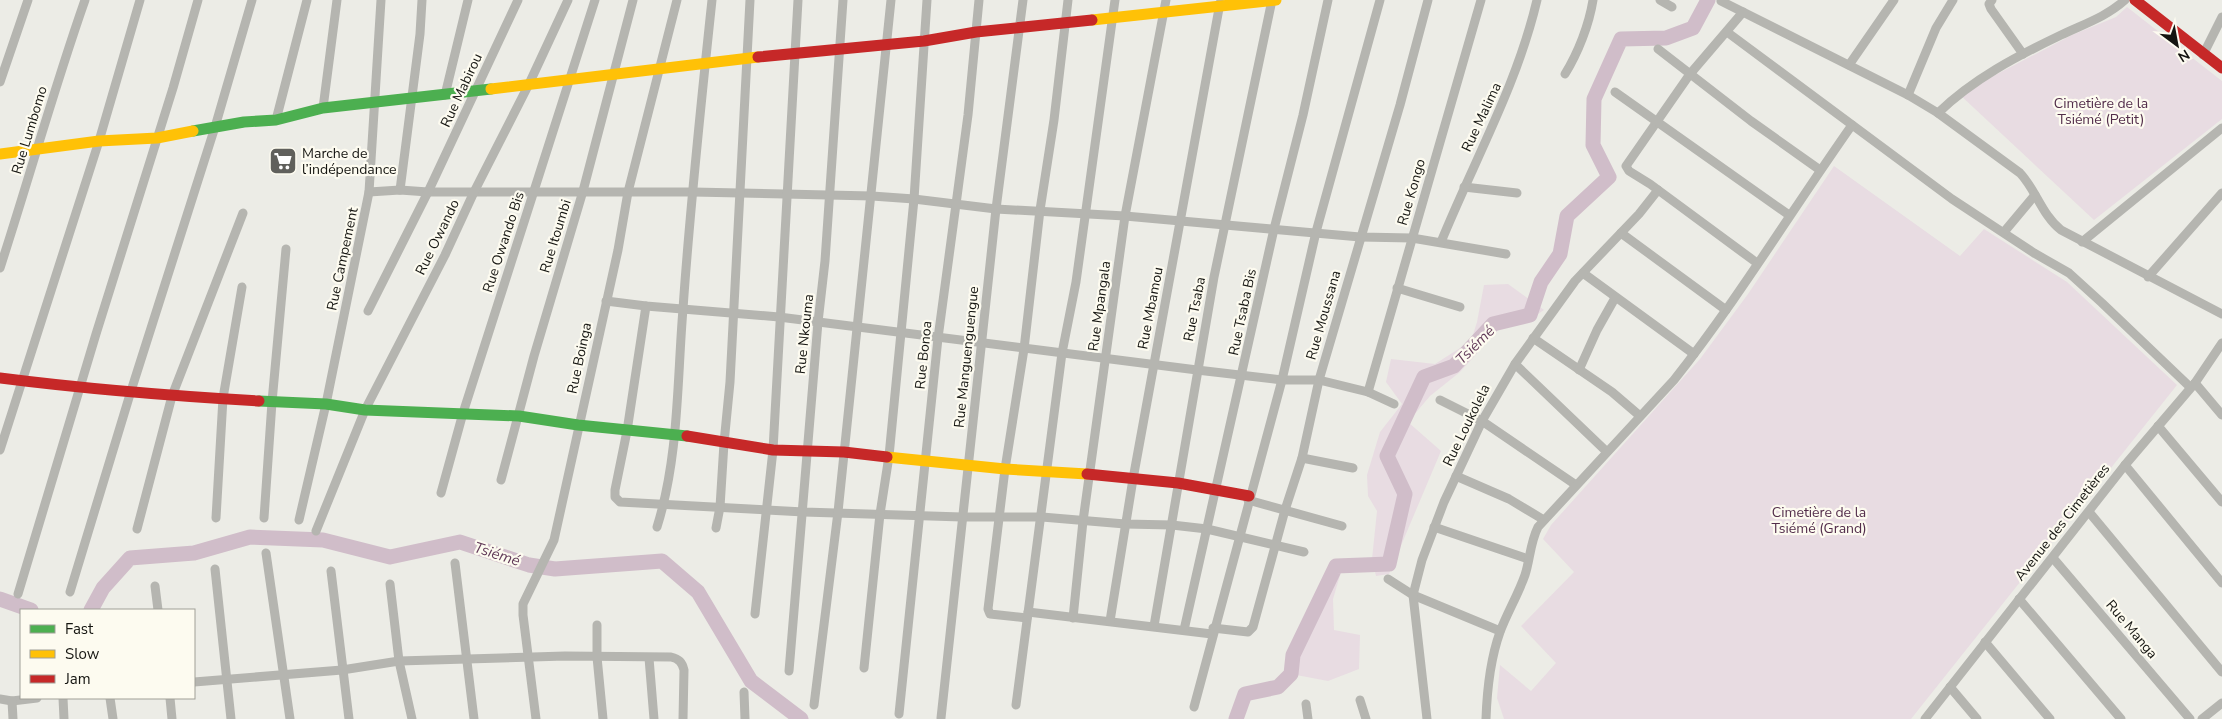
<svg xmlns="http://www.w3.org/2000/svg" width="2222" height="719" viewBox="0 0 2222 719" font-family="'Nunito Sans',sans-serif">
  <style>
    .green { fill: #e8dce2 }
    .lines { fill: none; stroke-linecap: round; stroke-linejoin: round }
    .river { stroke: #d0bdc9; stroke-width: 15 }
    .street { stroke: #b5b5b0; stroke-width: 9 }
    .fast { stroke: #4caf50; stroke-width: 11 }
    .slow { stroke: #ffc107; stroke-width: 11 }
    .jam { stroke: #c62828; stroke-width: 11 }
    .labels { text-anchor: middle; stroke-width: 4.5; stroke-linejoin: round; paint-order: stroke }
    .street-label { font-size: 14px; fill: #151511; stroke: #fdfbf0 }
    .park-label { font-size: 14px; fill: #532e4b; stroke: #fdfbf0 }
    .poi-label { font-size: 14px; fill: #151511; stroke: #fdfbf0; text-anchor: start }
    .water-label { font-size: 15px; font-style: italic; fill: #623b59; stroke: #fdfbf0 }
  </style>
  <rect width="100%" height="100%" fill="#ecece6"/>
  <!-- green -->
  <g class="green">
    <polygon points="2127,7 2222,81 2222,119 2094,220 1959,94 2072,35 2116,17"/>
    <polygon points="1834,166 1960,256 1984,229 2067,282 2177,385 1911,719 1504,719 1497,698 1500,665 1531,691 1556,663 1521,626 1574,572 1543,539 1551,525 1700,359 1748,294"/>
    <polygon points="1508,284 1544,310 1523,324 1501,327 1460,372 1430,396 1408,422 1441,451 1389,574 1376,576 1372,559 1377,511 1368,496 1367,475 1380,432 1402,404 1386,382 1391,359 1435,364 1471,341 1477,322 1484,285"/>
    <polygon points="1341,572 1333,599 1334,630 1360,635 1359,669 1328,681 1291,674 1326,574"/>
  </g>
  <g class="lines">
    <!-- river -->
    <g class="river">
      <polyline points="0,599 31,610"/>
      <polyline points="91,610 103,588 130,558 194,553 250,537 323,540 390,557 460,542 529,565 555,569 662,561 698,592 751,681 801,719"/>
      <polyline points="1236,719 1245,694 1278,687 1291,674 1293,655 1336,566 1389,564 1405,494 1387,456 1424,377 1454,366 1493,324 1530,315 1541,282 1560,254 1567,216 1609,177 1593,145 1594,99 1621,39 1666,38 1693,28 1708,0"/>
    </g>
    <!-- street -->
    <g class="street">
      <polyline points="1660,0 1672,7"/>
      <polyline points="1992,0 1989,4 1991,9 2023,54"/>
      <path d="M1721 1 1908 95 1938 113 2020 173C2036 190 2042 215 2061 230L2222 314"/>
      <polyline points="1743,12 1690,74 1626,166 1629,171 1650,184 1757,263"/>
      <polyline points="1727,32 1952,199 2034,253 2069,273 2102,303 2190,387"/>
      <polyline points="1658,49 1751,121 1820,170"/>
      <polyline points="2203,55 2222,17"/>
      <polyline points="1849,65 1894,0"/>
      <path d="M1565 74C1578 53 1589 25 1593 0"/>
      <polyline points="0,82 28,0"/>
      <polyline points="1615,92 1789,215"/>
      <polyline points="445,95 468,0"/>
      <polyline points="1908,95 1936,28 1953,0"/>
      <polyline points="323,108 337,0"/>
      <path d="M1938 113C1973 79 2017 56 2061 35 2084 24 2106 17 2125 0"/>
      <polyline points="276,120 307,0"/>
      <polyline points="1464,187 1517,193"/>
      <polyline points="400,190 420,34 422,0"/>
      <polyline points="369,192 400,190 428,192 693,192 872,196 914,199 996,209 1125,216 1360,237 1412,238 1506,254"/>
      <polyline points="2004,232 2035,195"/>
      <polyline points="1621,233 1726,310"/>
      <path d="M1441 242C1474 161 1517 85 1537 0"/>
      <polyline points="2082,242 2222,128"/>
      <path d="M0 268C29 179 54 88 85 0"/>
      <polyline points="1583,273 1694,354"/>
      <polyline points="2148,277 2222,193"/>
      <polyline points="1397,288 1460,307"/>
      <polyline points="606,301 646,306 779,317 1197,370 1282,380 1319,380 1368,392 1394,404"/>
      <polyline points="646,306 627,431 615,490 615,497 620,502 804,512 962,517 1042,517 1125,524 1172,525 1207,529 1304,552"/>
      <polyline points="368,311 428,192 518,0"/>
      <polyline points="1533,338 1612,392 1640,416"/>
      <polyline points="1515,364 1607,452"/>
      <polyline points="1579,370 1597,330 1615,298"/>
      <polyline points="2195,383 2222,415"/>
      <polyline points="1368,392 1481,0"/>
      <polyline points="1440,400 1482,421 1576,485"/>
      <polyline points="2158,426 2222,502"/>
      <polyline points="0,450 99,141 140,0"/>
      <polyline points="1302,458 1353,468"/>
      <polyline points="2125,465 2222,583"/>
      <polyline points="1456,476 1509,499 1544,520"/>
      <polyline points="501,480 534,356 583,191 633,0"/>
      <polyline points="441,493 463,413 595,0"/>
      <polyline points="1248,500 1342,526"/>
      <polyline points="2089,512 2222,672"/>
      <polyline points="216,518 223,398 242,287"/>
      <polyline points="264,518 272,402 286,249"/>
      <polyline points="299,520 326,404 369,192 381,0"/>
      <path d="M657 527C679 457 677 381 683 309 690 206 701 103 712 0"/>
      <polyline points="1434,527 1528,559"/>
      <polyline points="716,528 720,507 724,443 730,382 750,0"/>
      <polyline points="137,529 172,396 243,213"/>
      <polyline points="316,531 365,410 445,255 474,192 529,84 568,0"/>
      <polyline points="266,553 290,719"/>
      <polyline points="2053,558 2190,719"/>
      <polyline points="455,563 474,719"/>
      <polyline points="215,569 231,719"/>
      <polyline points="331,571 349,719"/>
      <polyline points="1388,579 1413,595 1500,631"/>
      <polyline points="390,584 399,661 412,719"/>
      <polyline points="155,586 158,610"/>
      <polyline points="70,592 131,391 215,127 252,0"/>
      <polyline points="18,594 96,334 173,88 198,0"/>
      <polyline points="2019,599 2121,719"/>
      <polyline points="1028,612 1212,634"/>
      <polyline points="755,614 773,450 798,0"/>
      <polyline points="1027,618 990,614 988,609 1005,469 1024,349 1040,210 1054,120 1068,0"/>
      <polyline points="1073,618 1083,521 1125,216 1166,0"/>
      <polyline points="1110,621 1133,479 1220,3"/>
      <polyline points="597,625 597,657 603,719"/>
      <polyline points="1154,626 1214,277 1272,0"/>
      <polyline points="1213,628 1248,632 1253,627 1285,510 1302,458 1319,380 1400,105 1428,0"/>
      <polyline points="1184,630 1274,229 1303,115 1328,0"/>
      <polyline points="1985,642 2050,719"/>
      <polyline points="649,658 654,719"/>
      <polyline points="864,668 880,514 889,456 914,199 927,0"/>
      <polyline points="789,671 818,322 825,261 843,0"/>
      <path d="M194 682 342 670 399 661 565 656 671 657C679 659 682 662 684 670L683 719"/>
      <polyline points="1950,687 1977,719"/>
      <polyline points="744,692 745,719"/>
      <polyline points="63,698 64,719"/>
      <polyline points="110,698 113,719"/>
      <polyline points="170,698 172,719"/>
      <polyline points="0,699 12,701 37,698"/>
      <polyline points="1360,700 1366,719"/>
      <polyline points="12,701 13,719"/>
      <polyline points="1306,704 1308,719"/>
      <polyline points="814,705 838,512 891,0"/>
      <polyline points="1016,705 1062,353 1076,282 1115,0"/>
      <polyline points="1194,707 1282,380 1316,232 1380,0"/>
      <polyline points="899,714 938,338 968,115 979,0"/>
      <polyline points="941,718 996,209 1023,0"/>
      <polyline points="536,719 523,615 523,604 554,540 618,250 628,192 677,0"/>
      <polyline points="1427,719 1413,595 1422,560 1444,502 1482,421 1515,364 1575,281 1639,214 1658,190"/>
      <path d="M1486 719C1487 689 1490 660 1500 632 1507 613 1518 595 1525 575 1530 560 1530 543 1538 527L1674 380C1738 299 1792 210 1852 125"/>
      <polyline points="1925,719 2125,465 2195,383 2222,343"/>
      <polyline points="2202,719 2222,703"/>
    </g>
    <!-- fast -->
    <g class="fast">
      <polyline points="193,131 244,122 276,120 323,108 491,89"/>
      <polyline points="259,401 326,404 365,410 519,416 578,425 687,436"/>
    </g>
    <!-- slow -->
    <g class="slow">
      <polyline points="1092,20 1276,0"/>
      <polyline points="491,89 758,57"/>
      <polyline points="0,154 99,141 157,138 193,131"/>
      <polyline points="887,457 1005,469 1087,474"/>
    </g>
    <!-- jam -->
    <g class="jam">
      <polyline points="2135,0 2222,68"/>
      <polyline points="758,57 924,41 976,32 1092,20"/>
      <path d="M0 378C86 389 172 396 259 401"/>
      <polyline points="687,436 773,450 844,452 887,457"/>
      <polyline points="1087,474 1178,483 1249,496"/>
    </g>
  </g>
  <!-- icons -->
  <defs>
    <g id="supermarket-square" transform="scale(1.4375)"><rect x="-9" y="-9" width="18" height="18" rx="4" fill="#60605c" stroke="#fdfbf0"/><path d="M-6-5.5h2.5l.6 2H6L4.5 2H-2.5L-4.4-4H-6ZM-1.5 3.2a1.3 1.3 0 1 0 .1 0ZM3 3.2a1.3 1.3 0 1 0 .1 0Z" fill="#fff"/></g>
  </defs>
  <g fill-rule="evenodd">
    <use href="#supermarket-square" x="283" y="161"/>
  </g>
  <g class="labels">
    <!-- street labels -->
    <g class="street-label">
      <text transform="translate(461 90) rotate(-65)" y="5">Rue Mabirou</text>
      <text transform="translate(1481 117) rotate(-65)" y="5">Rue Malima</text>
      <text transform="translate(29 130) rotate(-73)" y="5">Rue Lumbomo</text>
      <text transform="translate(1411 192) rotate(-74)" y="5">Rue Kongo</text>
      <text transform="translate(555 236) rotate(-73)" y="5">Rue Itoumbi</text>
      <text transform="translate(437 237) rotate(-64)" y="5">Rue Owando</text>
      <text transform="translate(503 242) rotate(-72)" y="5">Rue Owando Bis</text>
      <text transform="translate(342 259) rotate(-78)" y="5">Rue Campement</text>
      <text transform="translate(1099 306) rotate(-82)" y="5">Rue Mpangala</text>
      <text transform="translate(1150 308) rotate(-79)" y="5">Rue Mbamou</text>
      <text transform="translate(1194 309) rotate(-79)" y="5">Rue Tsaba</text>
      <text transform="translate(1242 312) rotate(-78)" y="5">Rue Tsaba Bis</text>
      <text transform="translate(1323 315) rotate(-74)" y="5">Rue Moussana</text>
      <text transform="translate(804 334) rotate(-84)" y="5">Rue Nkouma</text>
      <text transform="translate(923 355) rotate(-84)" y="5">Rue Bonoa</text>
      <text transform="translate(966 357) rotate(-84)" y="5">Rue Manguenguengue</text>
      <text transform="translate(579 358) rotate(-78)" y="5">Rue Boinga</text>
      <text transform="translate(1466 425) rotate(-64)" y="5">Rue Loukolela</text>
      <text transform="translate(2062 522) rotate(-52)" y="5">Avenue des Cimetières</text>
      <text transform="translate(2132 629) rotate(50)" y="5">Rue Manga</text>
    </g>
    <!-- park labels -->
    <g class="park-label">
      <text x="2101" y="108">Cimetière de la<tspan x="2101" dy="16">Tsiémé (Petit)</tspan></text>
      <text x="1819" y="517">Cimetière de la<tspan x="1819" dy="16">Tsiémé (Grand)</tspan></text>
    </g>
    <!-- poi labels -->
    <g class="poi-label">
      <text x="302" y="158">Marche de<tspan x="302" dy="16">l’indépendance</tspan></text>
    </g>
    <!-- water labels -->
    <g class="water-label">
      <text transform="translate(1475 345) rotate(-45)" y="5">Tsiémé</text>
      <text transform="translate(497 554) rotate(18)" y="5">Tsiémé</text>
    </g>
  </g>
  <!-- legend -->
  <rect x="20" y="609" width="175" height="90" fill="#fdfbf0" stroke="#a09f97"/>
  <rect x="30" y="625" width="25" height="8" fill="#4caf50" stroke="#a09f97"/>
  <text x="65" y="634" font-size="15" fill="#151511">Fast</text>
  <rect x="30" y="650" width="25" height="8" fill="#ffc107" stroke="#a09f97"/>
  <text x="65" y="659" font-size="15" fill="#151511">Slow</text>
  <rect x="30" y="675" width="25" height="8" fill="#c62828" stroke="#a09f97"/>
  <text x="65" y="684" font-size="15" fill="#151511">Jam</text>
  <!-- north arrow -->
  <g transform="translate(2177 45) rotate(148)" stroke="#fdfbf0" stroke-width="4" paint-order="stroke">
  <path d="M0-4L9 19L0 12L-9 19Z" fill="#151511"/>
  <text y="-8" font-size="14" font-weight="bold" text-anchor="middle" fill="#151511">N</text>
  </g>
</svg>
